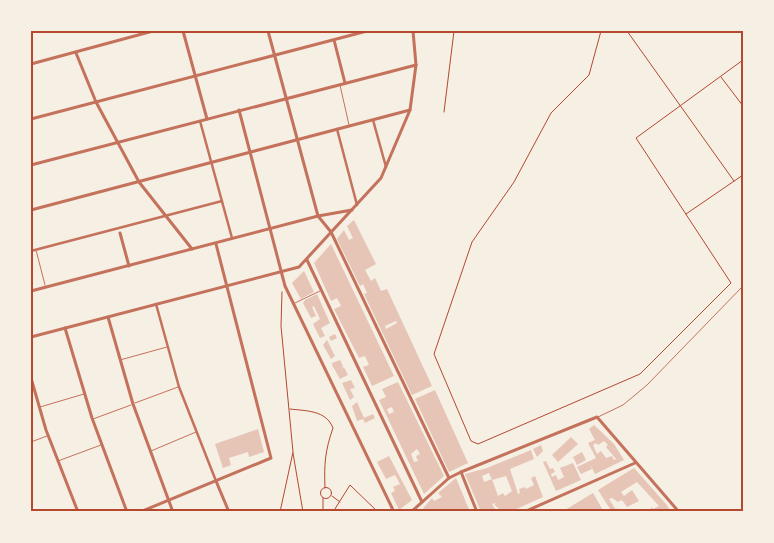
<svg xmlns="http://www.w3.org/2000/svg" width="774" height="543" viewBox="0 0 774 543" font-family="'Fira Sans',sans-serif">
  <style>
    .building { fill: #e6c5b7; fill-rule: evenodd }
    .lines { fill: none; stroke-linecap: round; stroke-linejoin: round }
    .path { stroke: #b5482f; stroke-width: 1 }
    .service { stroke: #c5725c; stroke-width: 1 }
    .pedestrian { stroke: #c5725c; stroke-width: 2.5 }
    .minor { stroke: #c5725c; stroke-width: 3 }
    .neatline { fill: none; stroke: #b5482f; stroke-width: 2 }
  </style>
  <rect width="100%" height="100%" fill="#f6efe4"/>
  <!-- building -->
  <g class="building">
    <path d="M354 220 376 264 365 270 371 281 375 278 381 291 387 289 432 386 412 395 364 294 367 293 363 284 360 286 337 239 344 230 349 240 353 238 347 226ZM396 321 397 323 386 329 385 326Z"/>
    <polygon points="331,244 394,376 372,386 363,367 369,365 365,356 359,358 334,309 341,306 337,298 331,301 314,263"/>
    <polygon points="304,271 314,292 301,299 292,283"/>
    <polygon points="317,294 330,323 321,328 325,336 320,338 313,324 320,319 314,306 312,307 316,316 311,318 303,303 305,300"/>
    <polygon points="335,334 337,338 331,341 329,337"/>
    <polygon points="327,340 335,356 331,359 323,345"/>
    <polygon points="340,360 343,366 341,369 344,367 348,375 340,379 332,365 332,363"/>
    <polygon points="351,380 355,388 350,389 354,397 350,400 342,383"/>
    <path d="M398 382 444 476 424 494 379 400 386 397 382 389ZM392 407 394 412 389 414 387 409ZM417 449 420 454 416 456 418 461 414 462 411 454Z"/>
    <polygon points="435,390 468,463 449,472 415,399"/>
    <polygon points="357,402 364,418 373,414 375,418 365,423 363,419 357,421 352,406"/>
    <path d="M594 425 614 444 624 460 595 474 590 464 592 469 581 474 577 467 596 458 588 443 595 440 589 429ZM604 441 608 445 606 447 616 459 614 460 612 456 606 458 601 451 597 454 593 445 596 443 598 445Z"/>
    <polygon points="258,429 264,452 249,457 248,452 229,458 231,465 223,468 215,444"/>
    <polygon points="571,437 578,444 558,462 552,455"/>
    <polygon points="541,445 543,451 537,457 533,449"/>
    <path d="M531 450 534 459 510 469 518 494 520 493 519 489 525 487 526 489 534 485 531 478 535 476 543 497 510 512H497L499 509 494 504 498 502 492 504 495 509 494 512H481L465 474 487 468ZM489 473 492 480 506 476 512 491 505 496 506 498 503 493 498 496 492 479 484 482 482 476Z"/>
    <polygon points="582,452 586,460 577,465 573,457"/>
    <polygon points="389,456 412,500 399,510 391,493 395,491 393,487 400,484 395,475 386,479 377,462"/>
    <polygon points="546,461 550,469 553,468 555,472 551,474 552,477 556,475 558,480 564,477 560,468 573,463 581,480 556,491 543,462"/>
    <polygon points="634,468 666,504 671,512 648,512 652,507 653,509 659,506 637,482 621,492 624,496 632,490 639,501 627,507 622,500 618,502 612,498 609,499 616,510 618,508 620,511 612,512 598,490"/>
    <polygon points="456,478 470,512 420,512 432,498 434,501 442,497 438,493"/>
    <polygon points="593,493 604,512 566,512 565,510"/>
  </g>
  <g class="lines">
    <!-- path -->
    <g class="path">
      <polyline points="601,31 589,75 551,113 514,182 472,242 434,354 471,441 478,444 640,374 731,283 636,138 743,60"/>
      <polyline points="627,31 734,181"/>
      <polyline points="721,77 743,106"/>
      <polyline points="444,112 454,31"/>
      <polyline points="686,214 743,175"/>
      <path d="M290 409C306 411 326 410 333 428 325 451 324 464 325 488"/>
      <polyline points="293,453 303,512"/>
      <circle cx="326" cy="493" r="5.5"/>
      <polyline points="332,496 340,502"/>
      <polyline points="280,512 293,452 281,326 282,292"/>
      <polyline points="323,512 323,498"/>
      <polyline points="333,512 350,485 378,512"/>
    </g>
    <!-- service -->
    <g class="service">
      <polyline points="340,85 349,125"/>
      <polyline points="36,250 45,285"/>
      <polyline points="295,303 320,291"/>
      <polyline points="120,360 167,347"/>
      <polyline points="135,403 178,387"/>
      <polyline points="40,407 84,394"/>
      <polyline points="598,417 623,405 647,385 743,286"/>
      <polyline points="93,419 131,405"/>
      <polyline points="31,442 47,436"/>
      <polyline points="151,451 196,432"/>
      <polyline points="58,461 101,445"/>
    </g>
    <!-- pedestrian -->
    <g class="pedestrian">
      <polyline points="373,120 386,167"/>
      <polyline points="200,121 232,238"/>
      <polyline points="337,129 357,205"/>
      <polyline points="31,251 222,201"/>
      <polyline points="156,304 179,387 216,481"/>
    </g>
    <!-- minor -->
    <g class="minor">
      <polyline points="183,31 207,119"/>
      <polyline points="268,31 318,216 331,232 449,478"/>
      <polyline points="334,40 345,83"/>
      <polyline points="76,53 96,102 139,182 192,249"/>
      <polyline points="31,64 153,31"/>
      <polyline points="239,110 285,286 394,512"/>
      <polyline points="31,119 367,31"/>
      <polyline points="31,165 416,65"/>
      <polyline points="31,210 410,110"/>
      <polyline points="120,233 129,266"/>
      <polyline points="307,260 422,502"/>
      <polyline points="31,291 318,216 352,210"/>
      <polyline points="108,317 133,404 173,512"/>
      <polyline points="65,328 92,418 127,512"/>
      <polyline points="31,337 299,267 381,178 410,110 416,65 413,31"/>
      <polyline points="31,378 46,430 78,512"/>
      <polyline points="461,472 477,512"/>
      <polyline points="216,481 229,512"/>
      <polyline points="140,512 271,458 216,244"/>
      <polyline points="411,512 449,478 461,472 597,417 679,512"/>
      <polyline points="524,512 635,463"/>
    </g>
  </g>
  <!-- border -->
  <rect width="774" height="543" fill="none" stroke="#f6efe4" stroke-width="65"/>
  <rect x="32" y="32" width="710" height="478" class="neatline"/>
</svg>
